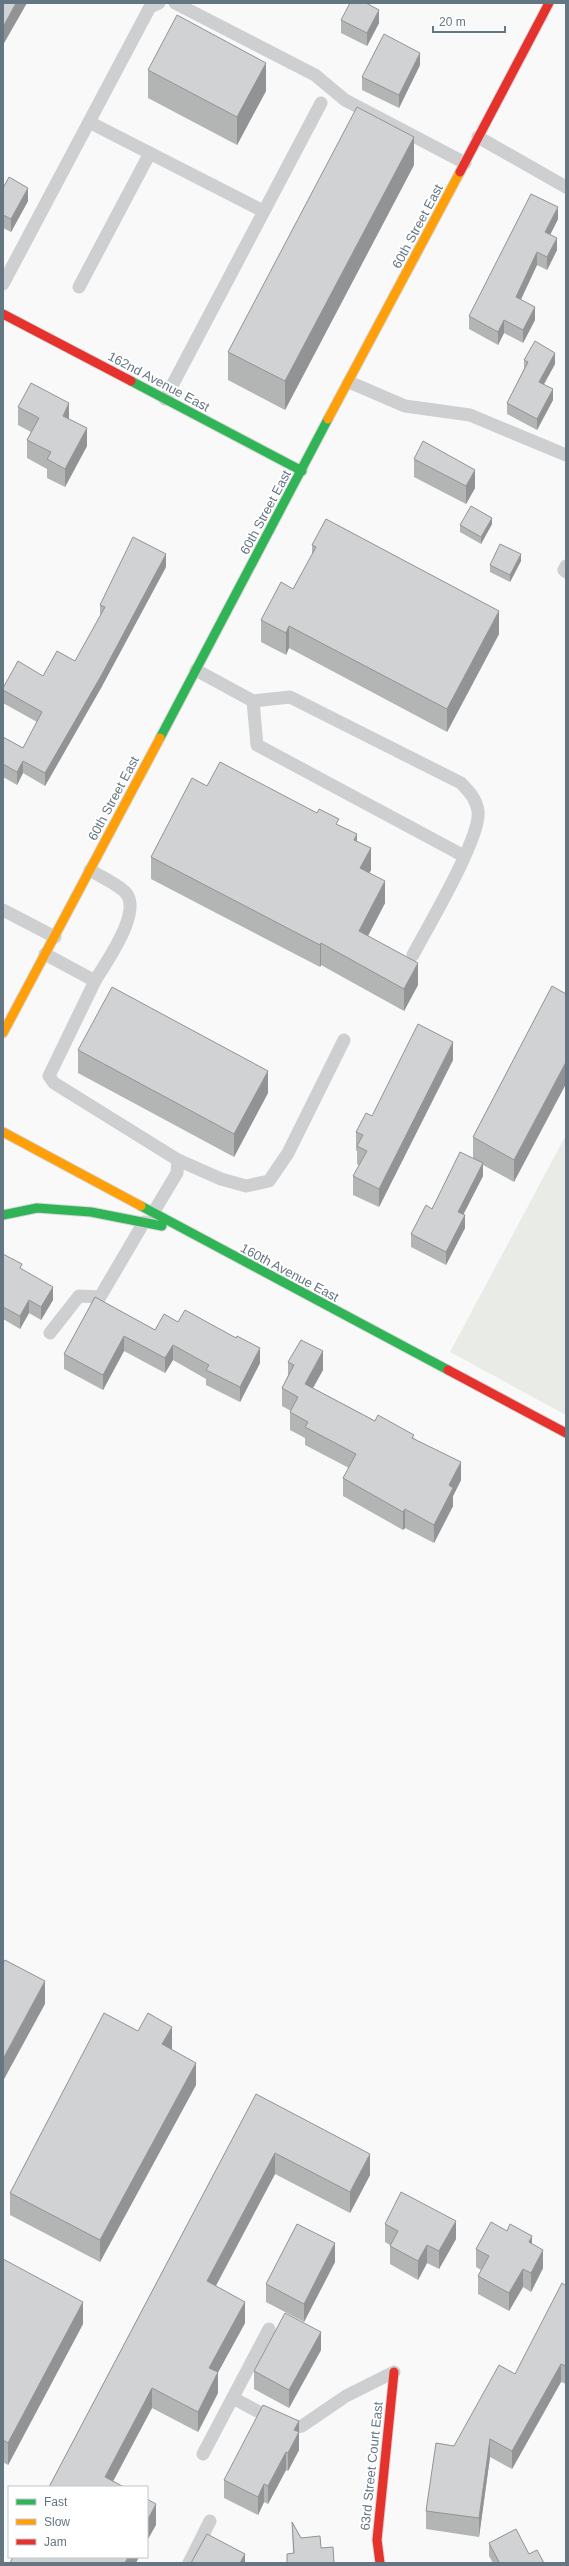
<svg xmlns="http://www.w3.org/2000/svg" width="569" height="2566" viewBox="0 0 569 2566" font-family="Arial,sans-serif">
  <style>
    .park { fill: #e8ebe6 }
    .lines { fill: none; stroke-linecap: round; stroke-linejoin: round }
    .fast-casing { stroke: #d5d6d7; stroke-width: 11 }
    .slow-casing { stroke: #d5d6d7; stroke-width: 11 }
    .jam-casing { stroke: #d5d6d7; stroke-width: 11 }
    .lane { stroke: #cecfd0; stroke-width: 13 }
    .fast { stroke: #30b455; stroke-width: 9 }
    .slow { stroke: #ff9f0a; stroke-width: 9 }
    .jam { stroke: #e5322d; stroke-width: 9 }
    .wall { fill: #b3b5b5 }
    .shaded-wall { fill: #929394 }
    .building { fill: #d0d2d3; stroke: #929394 }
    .labels { text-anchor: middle; stroke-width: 4; stroke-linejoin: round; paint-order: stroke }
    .street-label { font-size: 13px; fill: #657683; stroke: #fff }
  </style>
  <rect width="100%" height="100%" fill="#f9f9f9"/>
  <!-- park -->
  <polygon class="park" points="566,1135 566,1415 450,1352"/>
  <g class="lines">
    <!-- fast casing -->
    <g class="fast-casing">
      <g id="fast">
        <polyline points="131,381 302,471"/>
        <polyline points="160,738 328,419"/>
        <polyline points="141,1206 448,1370"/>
        <polyline points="3,1215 37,1208 91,1212 162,1226"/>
      </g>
    </g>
    <!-- slow casing -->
    <g class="slow-casing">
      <g id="slow">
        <polyline points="328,419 460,172"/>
        <polyline points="3,1033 160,738"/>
        <polyline points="3,1132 141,1206"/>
      </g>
    </g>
    <!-- jam casing -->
    <g class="jam-casing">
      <g id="jam">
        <polyline points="460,172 549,3"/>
        <polyline points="3,314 131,381"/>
        <polyline points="448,1370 566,1433"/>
        <polyline points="380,2563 377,2540 394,2372"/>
      </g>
    </g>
    <!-- lane -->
    <g class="lane">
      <polyline points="175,3 315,75 345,100 465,163"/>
      <polyline points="89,122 263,211"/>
      <polyline points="478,137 566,187"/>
      <polyline points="3,284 150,7 159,3"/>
      <polyline points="79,287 150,153"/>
      <polyline points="349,382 405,406 470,415 566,455"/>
      <polyline points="165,399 321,103"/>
      <polyline points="566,566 564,570 566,572"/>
      <path d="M196 670 253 701 290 697 461 783C469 792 476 798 478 811 482 836 427 928 413 955"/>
      <polyline points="253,701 257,745 464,856"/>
      <path d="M90 870C101 877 114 882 124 891 145 909 106 962 95 981"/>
      <polyline points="3,910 55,937"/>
      <polyline points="45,954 95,981 49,1076 54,1083 178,1160 177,1173 153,1213"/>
      <polyline points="178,1160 221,1179 246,1186 269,1181 288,1153 344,1040"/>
      <polyline points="50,1333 79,1296 100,1297 144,1222"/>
      <polyline points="233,2398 289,2428 302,2426 346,2396 394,2372"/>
      <polyline points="203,2454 269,2329"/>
      <polyline points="189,2563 210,2521"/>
    </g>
    <!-- fast -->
    <use href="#fast" class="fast"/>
    <!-- slow -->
    <use href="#slow" class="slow"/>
    <!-- jam -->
    <use href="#jam" class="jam"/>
  </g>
  <!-- wall -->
  <g class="wall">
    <polygon points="341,20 379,23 367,46 341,33"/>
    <polygon points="420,65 399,108 362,90 362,77"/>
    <polygon points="148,70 266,91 237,145 148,98"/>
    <polygon points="414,165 285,410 228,380 228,352"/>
    <polygon points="3,188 28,201 11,232 3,228"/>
    <polygon points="558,219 550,235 557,250 547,270 537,265 521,299 535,320 523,343 504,333 498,345 469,329 469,316"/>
    <polygon points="524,360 555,364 544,384 553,400 537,430 507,414 507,403 524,369"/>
    <polygon points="18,407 69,419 87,446 65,487 47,478 47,469 27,458 27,440 31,432 18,425"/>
    <polygon points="414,459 475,488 466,504 414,477"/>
    <polygon points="492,524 481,544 460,532 460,525"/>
    <polygon points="312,545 499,634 447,732 289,648 286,655 261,642 261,620 293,589 312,555"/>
    <polygon points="521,561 510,582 490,572 490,565"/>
    <polygon points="166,567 101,688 45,786 23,773 17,785 3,777 3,737 23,748 37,722 3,703 3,690 43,676 75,661 100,617 100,605"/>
    <polygon points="339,825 357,841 371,870 369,873 385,903 368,936 418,985 404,1011 321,965 320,967 151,879 151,857"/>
    <polygon points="552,986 514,1182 483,1165 483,1176 463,1214 465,1228 446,1265 411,1247 411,1234 473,1158 473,1137"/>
    <polygon points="78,1050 268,1093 234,1157 78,1073"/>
    <polygon points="453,1060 379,1207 353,1195 353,1176 359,1165 357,1164 357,1151 356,1150 356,1132 372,1116"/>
    <polygon points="3,1254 22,1269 53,1300 41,1320 29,1313 20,1329 3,1319"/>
    <polygon points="95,1297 155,1330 178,1322 260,1363 240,1402 206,1385 206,1379 173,1360 165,1373 124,1351 103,1390 64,1369 64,1354"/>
    <polygon points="288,1362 323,1370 313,1388 375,1421 414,1438 461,1480 453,1496 453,1506 434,1543 405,1528 403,1530 343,1496 343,1478 349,1468 305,1445 305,1438 290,1430 290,1412 291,1411 282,1406 282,1388 288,1375"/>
    <polygon points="172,2049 172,2050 196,2085 100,2262 10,2215 10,2193"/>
    <polygon points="256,2094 370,2175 350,2213 275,2174 216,2286 245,2323 218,2372 218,2393 198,2432 152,2408 113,2481 49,2487"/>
    <polygon points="385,2224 456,2239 439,2269 427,2263 418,2280 390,2264 390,2245 385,2242"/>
    <polygon points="532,2244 543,2268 531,2292 523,2287 509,2311 478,2294 478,2276 481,2270 476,2267 476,2249"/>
    <polygon points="3,2259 83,2324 8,2465 3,2462"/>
    <polygon points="335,2262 304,2322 266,2302 266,2284"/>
    <polygon points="566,2286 566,2384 561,2382 512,2469 490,2457 479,2537 426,2529 426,2511 454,2446 515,2374"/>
    <polygon points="321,2350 289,2408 254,2389 254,2371"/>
    <polygon points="299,2432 299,2450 288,2471 286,2470 268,2504 264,2502 258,2515 224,2498 224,2480"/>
    <polygon points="292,2522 301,2538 321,2548 334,2563 287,2563 287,2554 293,2553"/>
    <polygon points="489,2543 529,2554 544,2563 493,2563 489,2556"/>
  </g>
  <!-- shaded-wall -->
  <g class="shaded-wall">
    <polygon points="16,3 27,3 3,45 3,27"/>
    <polygon points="379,10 379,23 367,46 367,33"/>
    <polygon points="420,53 420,65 399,108 399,95"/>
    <polygon points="266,63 266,91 237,145 237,117"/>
    <polygon points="414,137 414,165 285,410 285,381"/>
    <polygon points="28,188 28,201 11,232 11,219"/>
    <polygon points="558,207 558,219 545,245 545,232"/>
    <polygon points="557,238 557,250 547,270 547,257"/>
    <polygon points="537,252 537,265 516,310 516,297"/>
    <polygon points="535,307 535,320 523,343 523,330"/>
    <polygon points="504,320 504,333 498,345 498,332"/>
    <polygon points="555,353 555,364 539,393 539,382"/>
    <polygon points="553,389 553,400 537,430 537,419"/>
    <polygon points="69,403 69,421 63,416"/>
    <polygon points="87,428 87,446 65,487 65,469"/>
    <polygon points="475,470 475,488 466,504 466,486"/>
    <polygon points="492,518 492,524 481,544 481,537"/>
    <polygon points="166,554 166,567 101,688 45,786 45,773"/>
    <polygon points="521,554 521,561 510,582 510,575"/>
    <polygon points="499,611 499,634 447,732 447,709"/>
    <polygon points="289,626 289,648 286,655 286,633"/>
    <polygon points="23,761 23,773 17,785 17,772"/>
    <polygon points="357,834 357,856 354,840"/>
    <polygon points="371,848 371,870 360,890 360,868"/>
    <polygon points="385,881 385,903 359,953 359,931"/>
    <polygon points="321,943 321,965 320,967 320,945"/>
    <polygon points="418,963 418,985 404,1011 404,989"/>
    <polygon points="453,1042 453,1060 379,1207 379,1189"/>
    <polygon points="566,1062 566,1084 514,1182 514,1160"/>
    <polygon points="268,1071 268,1093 234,1157 234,1134"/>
    <polygon points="483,1163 483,1176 458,1225 458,1212"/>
    <polygon points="465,1215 465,1228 446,1265 446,1252"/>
    <polygon points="53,1287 53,1300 41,1320 41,1307"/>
    <polygon points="29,1300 29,1313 20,1329 20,1316"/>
    <polygon points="124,1336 124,1351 103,1390 103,1375"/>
    <polygon points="173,1345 173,1360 165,1373 165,1358"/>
    <polygon points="260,1348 260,1363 240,1402 240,1387"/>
    <polygon points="323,1351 323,1370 305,1402 305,1384"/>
    <polygon points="461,1462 461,1480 453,1496 453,1506 434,1543 434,1525 449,1485"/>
    <polygon points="405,1509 405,1528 403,1530 403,1512"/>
    <polygon points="45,1981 45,2004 3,2081 3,2059"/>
    <polygon points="172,2027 172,2049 162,2066 162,2044"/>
    <polygon points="196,2063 196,2085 100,2262 100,2240"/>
    <polygon points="275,2153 275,2174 207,2302 207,2281"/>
    <polygon points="370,2154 370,2175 350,2213 350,2192"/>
    <polygon points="456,2221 456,2239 439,2269 439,2251"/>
    <polygon points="532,2236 532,2255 529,2242"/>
    <polygon points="335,2243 335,2262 304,2322 304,2304"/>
    <polygon points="427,2245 427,2263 418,2280 418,2261"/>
    <polygon points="543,2250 543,2268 531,2292 531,2273"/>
    <polygon points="523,2269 523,2287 509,2311 509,2293"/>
    <polygon points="83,2302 83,2324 8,2465 8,2443"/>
    <polygon points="245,2302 245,2323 209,2389 209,2368"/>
    <polygon points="321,2332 321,2350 289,2408 289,2390"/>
    <polygon points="561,2364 561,2382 512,2469 512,2451"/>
    <polygon points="218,2372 218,2393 198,2432 198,2412"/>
    <polygon points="152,2388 152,2408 110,2487 105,2477"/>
    <polygon points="299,2421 299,2450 288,2471 288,2453 294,2430"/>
    <polygon points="490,2439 490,2457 479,2537 479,2518"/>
    <polygon points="286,2452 286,2470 268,2504 268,2486"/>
    <polygon points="264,2484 264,2502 258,2515 258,2497"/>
    <polygon points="156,2504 156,2525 147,2541 147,2521"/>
    <polygon points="245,2554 245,2563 240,2563"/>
    <polygon points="128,2557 139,2557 136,2563 125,2563"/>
  </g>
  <!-- building -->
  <g class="building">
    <polygon points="3,3 16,3 3,27"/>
    <polygon points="350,3 366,3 379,10 367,33 341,20"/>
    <polygon points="177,15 266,63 237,117 148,70"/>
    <polygon points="384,34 420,53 399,95 362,77"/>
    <polygon points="357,107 414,137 285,381 228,352"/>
    <polygon points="9,177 28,188 11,219 3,215 3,188"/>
    <polygon points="531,194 558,207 545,232 557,238 547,257 537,252 516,297 535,307 523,330 504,320 498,332 469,316"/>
    <polygon points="535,341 555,353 539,382 553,389 537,419 507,403 528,362 524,360"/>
    <polygon points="31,383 69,403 63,416 87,428 65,469 47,459 51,452 27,440 39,418 18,407"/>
    <polygon points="423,441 475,470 466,486 414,459"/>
    <polygon points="471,506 492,518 481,537 460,525"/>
    <polygon points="326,519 499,611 447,709 289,626 286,633 261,620 281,582 293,589 316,547 312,545"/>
    <polygon points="133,537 166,554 101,676 45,773 23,761 17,772 3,764 3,737 23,748 42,712 3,690 3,688 18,661 43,676 57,651 75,661 105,607 100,605"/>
    <polygon points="500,544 521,554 510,575 490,565"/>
    <polygon points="220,762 317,813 319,809 339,819 336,824 357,834 354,840 371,848 360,868 385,881 359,931 418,963 404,989 321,943 320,945 151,857 192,778 207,786"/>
    <polygon points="552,986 566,994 566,1062 514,1160 473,1137"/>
    <polygon points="112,987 268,1071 234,1134 78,1050"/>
    <polygon points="418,1024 453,1042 379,1189 353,1176 367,1151 357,1146 363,1135 356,1132 366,1113 372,1116"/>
    <polygon points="460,1152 483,1163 458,1212 465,1215 446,1252 411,1234 426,1205 432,1209"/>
    <polygon points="3,1254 22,1264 20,1268 53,1287 41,1307 29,1300 20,1316 3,1307"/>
    <polygon points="95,1297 155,1330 164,1314 178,1322 185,1310 236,1338 237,1336 260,1348 240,1387 206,1370 209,1365 173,1345 165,1358 124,1336 103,1375 64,1354"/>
    <polygon points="301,1340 323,1351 305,1384 375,1421 378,1415 414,1435 412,1438 461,1462 449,1485 453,1488 434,1525 405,1509 403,1512 343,1478 356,1454 305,1427 308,1422 290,1412 298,1397 282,1388 294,1365 288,1362"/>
    <polygon points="5,1960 45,1981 3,2059 3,1964"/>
    <polygon points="104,2013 138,2031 148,2013 172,2027 162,2044 196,2063 100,2240 10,2193"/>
    <polygon points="256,2094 370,2154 350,2192 275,2153 207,2281 245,2302 209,2368 218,2372 198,2412 152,2388 105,2477 124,2487 49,2487"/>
    <polygon points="401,2192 456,2221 439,2251 427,2245 418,2261 390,2246 398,2231 385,2224"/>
    <polygon points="491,2222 507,2231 510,2224 532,2236 529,2242 543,2250 531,2273 523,2269 509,2293 478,2276 489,2256 476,2249"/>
    <polygon points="297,2224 335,2243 304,2304 266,2284"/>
    <polygon points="3,2259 83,2302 8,2443 3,2440"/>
    <polygon points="562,2283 566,2286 566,2366 561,2364 512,2451 490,2439 479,2518 426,2511 436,2443 454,2446 499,2365 515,2374"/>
    <polygon points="285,2313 321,2332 289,2390 254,2371"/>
    <polygon points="263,2405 299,2421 294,2430 299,2432 288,2453 286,2452 268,2486 264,2484 258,2497 224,2480"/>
    <polygon points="147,2499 156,2504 147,2521"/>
    <polygon points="292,2522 301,2538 320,2536 321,2548 333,2547 334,2563 287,2563 287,2554 294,2553"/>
    <polygon points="516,2529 529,2554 537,2550 544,2563 498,2563 499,2562 489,2543"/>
    <polygon points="207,2534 245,2554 240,2563 191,2563"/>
    <polygon points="13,2557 128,2557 125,2563 10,2563"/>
  </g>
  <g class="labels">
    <!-- street labels -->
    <g class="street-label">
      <text transform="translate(417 226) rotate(-62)" y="5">60th Street East</text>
      <text transform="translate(159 381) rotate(28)" y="5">162nd Avenue East</text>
      <text transform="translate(265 512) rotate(-62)" y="5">60th Street East</text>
      <text transform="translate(113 798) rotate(-62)" y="5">60th Street East</text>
      <text transform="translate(290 1272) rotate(28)" y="5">160th Avenue East</text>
      <text transform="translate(371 2466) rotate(-84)" y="5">63rd Street Court East</text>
    </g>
  </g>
  <!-- border -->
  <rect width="569" height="2566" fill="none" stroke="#657683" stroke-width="8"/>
  <!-- legend -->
  <rect x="8" y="2486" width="140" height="72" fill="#ffffff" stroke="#c1c8cd"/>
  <rect x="16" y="2499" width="20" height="6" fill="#30b455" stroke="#c1c8cd"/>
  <text x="44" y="2506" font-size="12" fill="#657683">Fast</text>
  <rect x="16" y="2519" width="20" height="6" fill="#ff9f0a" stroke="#c1c8cd"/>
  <text x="44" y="2526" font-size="12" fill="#657683">Slow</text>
  <rect x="16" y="2539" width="20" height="6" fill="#e5322d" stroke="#c1c8cd"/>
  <text x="44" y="2546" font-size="12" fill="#657683">Jam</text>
  <!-- scale -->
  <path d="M433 26v6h72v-6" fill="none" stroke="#657683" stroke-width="2"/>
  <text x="439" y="26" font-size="12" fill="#657683" stroke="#ffffff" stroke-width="3" paint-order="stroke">20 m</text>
</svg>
